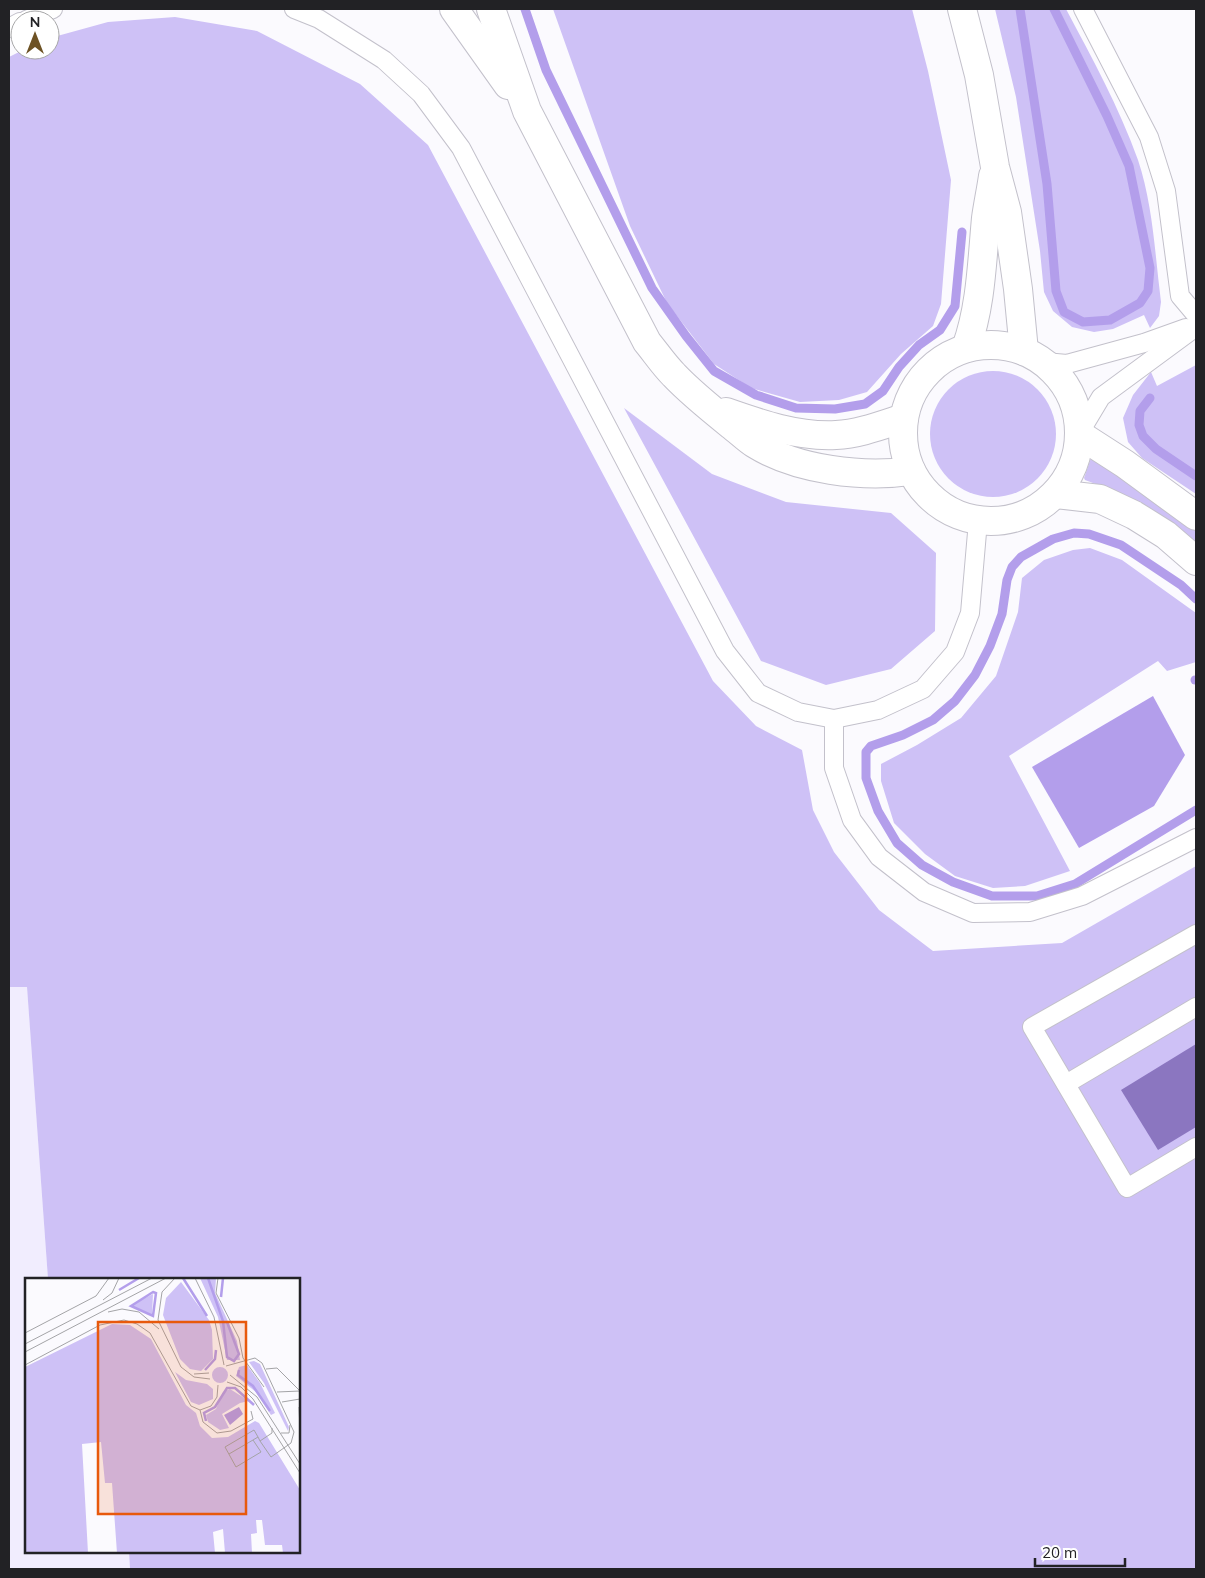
<svg xmlns="http://www.w3.org/2000/svg" width="1205" height="1578" viewBox="0 0 1205 1578" font-family="Mulish,sans-serif">
  <style>
    .built { fill: #f1edfe }
    .green { fill: #cec1f6 }
    .water { fill: #b39eeb }
    .lines { fill: none; stroke-linecap: round; stroke-linejoin: round }
    .stream { stroke: #b39eeb; stroke-width: 9 }
    .building { fill: #8b76c0 }
    .lane-casing { stroke: #c3c1cb; stroke-width: 20 }
    .secondary-casing { stroke: #c3c1cb; stroke-width: 30 }
    .highway-casing { stroke: #c3c1cb; stroke-width: 30 }
    .lane { stroke: #fff; stroke-width: 18 }
    .secondary { stroke: #fff; stroke-width: 28 }
    .highway { stroke: #fff; stroke-width: 28 }
    .inset-river { fill: none; stroke: #b39eeb; stroke-width: 2.5 }
    .inset-road { fill: none; stroke: #a4a4a7; stroke-width: 1 }
    .view { fill: #e8590c; fill-opacity: 0.15; stroke: #e8590c; stroke-width: 2.5 }
    .inset-edge { fill: none; stroke: #222225; stroke-width: 2.5 }
  </style>
  <rect width="100%" height="100%" fill="#fbfafe"/>
  <!-- built -->
  <polygon class="built" points="27,986 48,1279 26,1279 26,1552 129,1552 130,1569 9,1569 9,987"/>
  <!-- green -->
  <g class="green">
    <polygon points="553,9 912,9 928,71 951,180 941,304 933,326 901,354 867,392 839,400 800,402 751,388 714,364 667,303 630,226"/>
    <path d="M995 9H1066C1092 58 1119 107 1138 160 1153 205 1155 255 1161 302L1159 316 1150 328 1144 315 1113 329 1094 332 1072 327 1053 311 1044 292 1040 251 1016 97Z"/>
    <polygon points="175,17 257,31 360,84 428,145 713,681 756,726 802,750 813,810 834,852 879,910 933,951 1062,943 1196,866 1196,1569 130,1569 129,1552 299,1552 299,1279 48,1279 27,987 9,987 9,57 23,50 50,50 50,38 108,22"/>
    <polygon points="1196,365 1196,494 1142,458 1128,442 1123,418 1133,395 1151,372 1157,386"/>
    <circle cx="993" cy="434" r="63"/>
    <polygon points="624,408 712,474 786,502 891,513 936,553 935,631 891,669 826,685 761,661"/>
    <polygon points="1091,458 1196,523 1196,547 1101,486 1085,480 1084,478"/>
    <polygon points="1090,548 1122,560 1196,613 1196,662 1167,671 1158,661 1009,756 1070,871 1025,886 993,888 955,876 925,854 894,823 881,781 881,764 917,745 961,718 996,676 1018,612 1022,578 1044,560 1073,550"/>
  </g>
  <!-- water -->
  <polygon class="water" points="1153,696 1185,755 1154,806 1079,848 1032,767"/>
  <g class="lines">
    <!-- stream -->
    <g class="stream">
      <polyline points="525,9 546,70 652,288 686,336 714,371 756,395 796,408 835,409 865,404 883,391 899,367 919,345 940,330 955,306 962,232"/>
      <polyline points="1020,9 1047,184 1056,291 1064,312 1083,322 1110,320 1140,303 1148,291 1150,268 1129,166 1107,116 1054,9"/>
      <polyline points="1150,398 1140,411 1139,425 1143,436 1156,449 1196,476"/>
      <polyline points="1196,599 1181,585 1121,545 1089,534 1074,533 1053,539 1021,557 1012,567 1007,580 1002,614 990,646 975,675 955,701 933,720 903,735 871,746 866,752 866,778 878,811 897,843 922,865 953,882 992,896 1037,896 1075,884 1196,810"/>
      <polyline points="1195,680 1196,680"/>
    </g>
  </g>
  <!-- building -->
  <polygon class="building" points="1196,1044 1196,1127 1158,1150 1121,1090"/>
  <g class="lines">
    <!-- lane casing -->
    <g class="lane-casing">
      <g id="lane">
        <polyline points="294,9 319,19 384,60 421,94 461,148 725,651 758,693 798,712 834,719 878,710 923,689 955,652 970,613 978,521"/>
        <polyline points="1083,9 1149,137 1166,191 1180,296 1196,315"/>
        <polyline points="26,20 53,9"/>
        <polyline points="9,28 20,22"/>
        <polyline points="1045,362 1067,364 1144,343 1186,328"/>
        <polyline points="1080,432 1101,397 1196,327"/>
        <polyline points="834,719 834,768 852,820 879,857 924,892 973,913 1030,912 1082,896 1196,838"/>
        <polyline points="1196,934 1032,1027 1127,1188 1196,1147"/>
        <polyline points="1066,1084 1196,1007"/>
      </g>
    </g>
    <!-- secondary casing -->
    <g class="secondary-casing">
      <g id="secondary">
        <polyline points="962,9 979,75 995,167 1007,212 1018,289 1024,351"/>
        <circle cx="991" cy="433" r="88"/>
        <path d="M966 348C981 307 982 261 986 218 988 204 991 190 993 176"/>
        <polyline points="1080,435 1125,464 1196,516"/>
        <polyline points="1056,494 1100,499 1134,515 1166,535 1196,561"/>
      </g>
    </g>
    <!-- highway casing -->
    <g class="highway-casing">
      <g id="highway">
        <polyline points="454,9 508,85"/>
        <path d="M491 9 527 111 647 342C656 353 664 365 674 375 691 393 711 409 731 425 739 431 747 439 755 444 797 470 863 478 911 471"/>
        <path d="M726 412C760 424 798 437 836 435 859 434 882 425 904 418"/>
      </g>
    </g>
    <!-- lane -->
    <use href="#lane" class="lane"/>
    <!-- secondary -->
    <use href="#secondary" class="secondary"/>
    <!-- highway -->
    <use href="#highway" class="highway"/>
  </g>
  <!-- overview -->
  <g transform="translate(25 1278)">
    <rect width="275" height="275" fill="#fbfafe"/>
    <path d="M175 0H191L190 15 212 63 215 82H202L193 39ZM156 4 184 42 187 52 188 81 176 93 165 91 155 81 138 37 141 20ZM128 16 127 37 107 28 108 26ZM87 46 105 47 126 61 161 127 171 135 175 148 187 160 203 159 230 143 234 145 275 212 274 275H258L257 267H240L237 242H231L232 255 226 256 227 275H200L198 251 188 254 190 275H92L87 205H80L76 164 57 166 63 275H0V89ZM229 83 235 86 264 149 263 153 239 105 224 84ZM222 87 235 105 250 135 246 137 231 114 211 98 214 89ZM187 97a8 8 0 1 1 16 0a8 8 0 1 1-16 0ZM150 94 161 102 182 106 188 111V121L174 127 166 124ZM205 111 224 123 215 125 197 136 204 150 195 152 183 144 181 137 191 131 198 114Z" fill="#cec1f6"/>
    <path d="M214 129 218 136 205 147 199 137Z" fill="#b39eeb"/>
    <path class="inset-river" d="M158 0 182 38M183 0 198 43 202 79 209 83 214 76 202 44M94 12 114 0M128 14 131 15 128 38 106 28ZM196 19 198 0M180 92 190 81 191 72M214 92 213 97 228 108 245 133M181 143 179 135 190 129 202 110H210L229 127"/>
    <path class="inset-road" d="M150 0 137 14 133 42 156 89 169 99 185 101M170 0 189 39 199 87M193 0 191 15 214 60 218 80 239 109M78 22 87 15 94 0M83 34 97 31 114 34 134 51M0 55 71 18 84 0M0 66 127 0M0 74 141 0M0 87 75 47 99 42 112 46 125 55 166 128 175 132 186 128 192 119 193 107M201 88 230 80 237 85 269 154 266 165 246 179 235 163 247 155V150M241 91 252 90 275 113M169 96 184 95M205 97 232 119 275 186M202 104 216 109 228 121 275 195M252 114 275 113M257 124 275 121M274 129 275 151M175 132 178 144 192 155 206 153 228 141 226 133M256 155H264L265 147M233 159 228 162 236 174 211 189 200 169 229 152 233 159 235 163M204 176 228 162"/>
    <path class="view" d="M73 44H221V236H73Z"/>
    <rect width="275" height="275" class="inset-edge"/>
  </g>
  <!-- border -->
  <rect width="1205" height="1578" fill="none" stroke="#222225" stroke-width="20"/>
  <!-- north arrow -->
  <g transform="translate(35 35)"><circle r="24" fill="#ffffff" stroke="#a7a7a8"/>
  <path d="M0-4L9 19L0 12L-9 19Z" fill="#6d5224"/>
  <text y="-8" font-size="14" font-weight="bold" text-anchor="middle" fill="#222225">N</text>
  </g>
  <!-- scale -->
  <path d="M1035 1558v8h90v-8" fill="none" stroke="#222225" stroke-width="2.5"/>
  <text x="1042" y="1558" font-size="15" fill="#222225" stroke="#ffffff" stroke-width="4" paint-order="stroke">20 m</text>
</svg>
